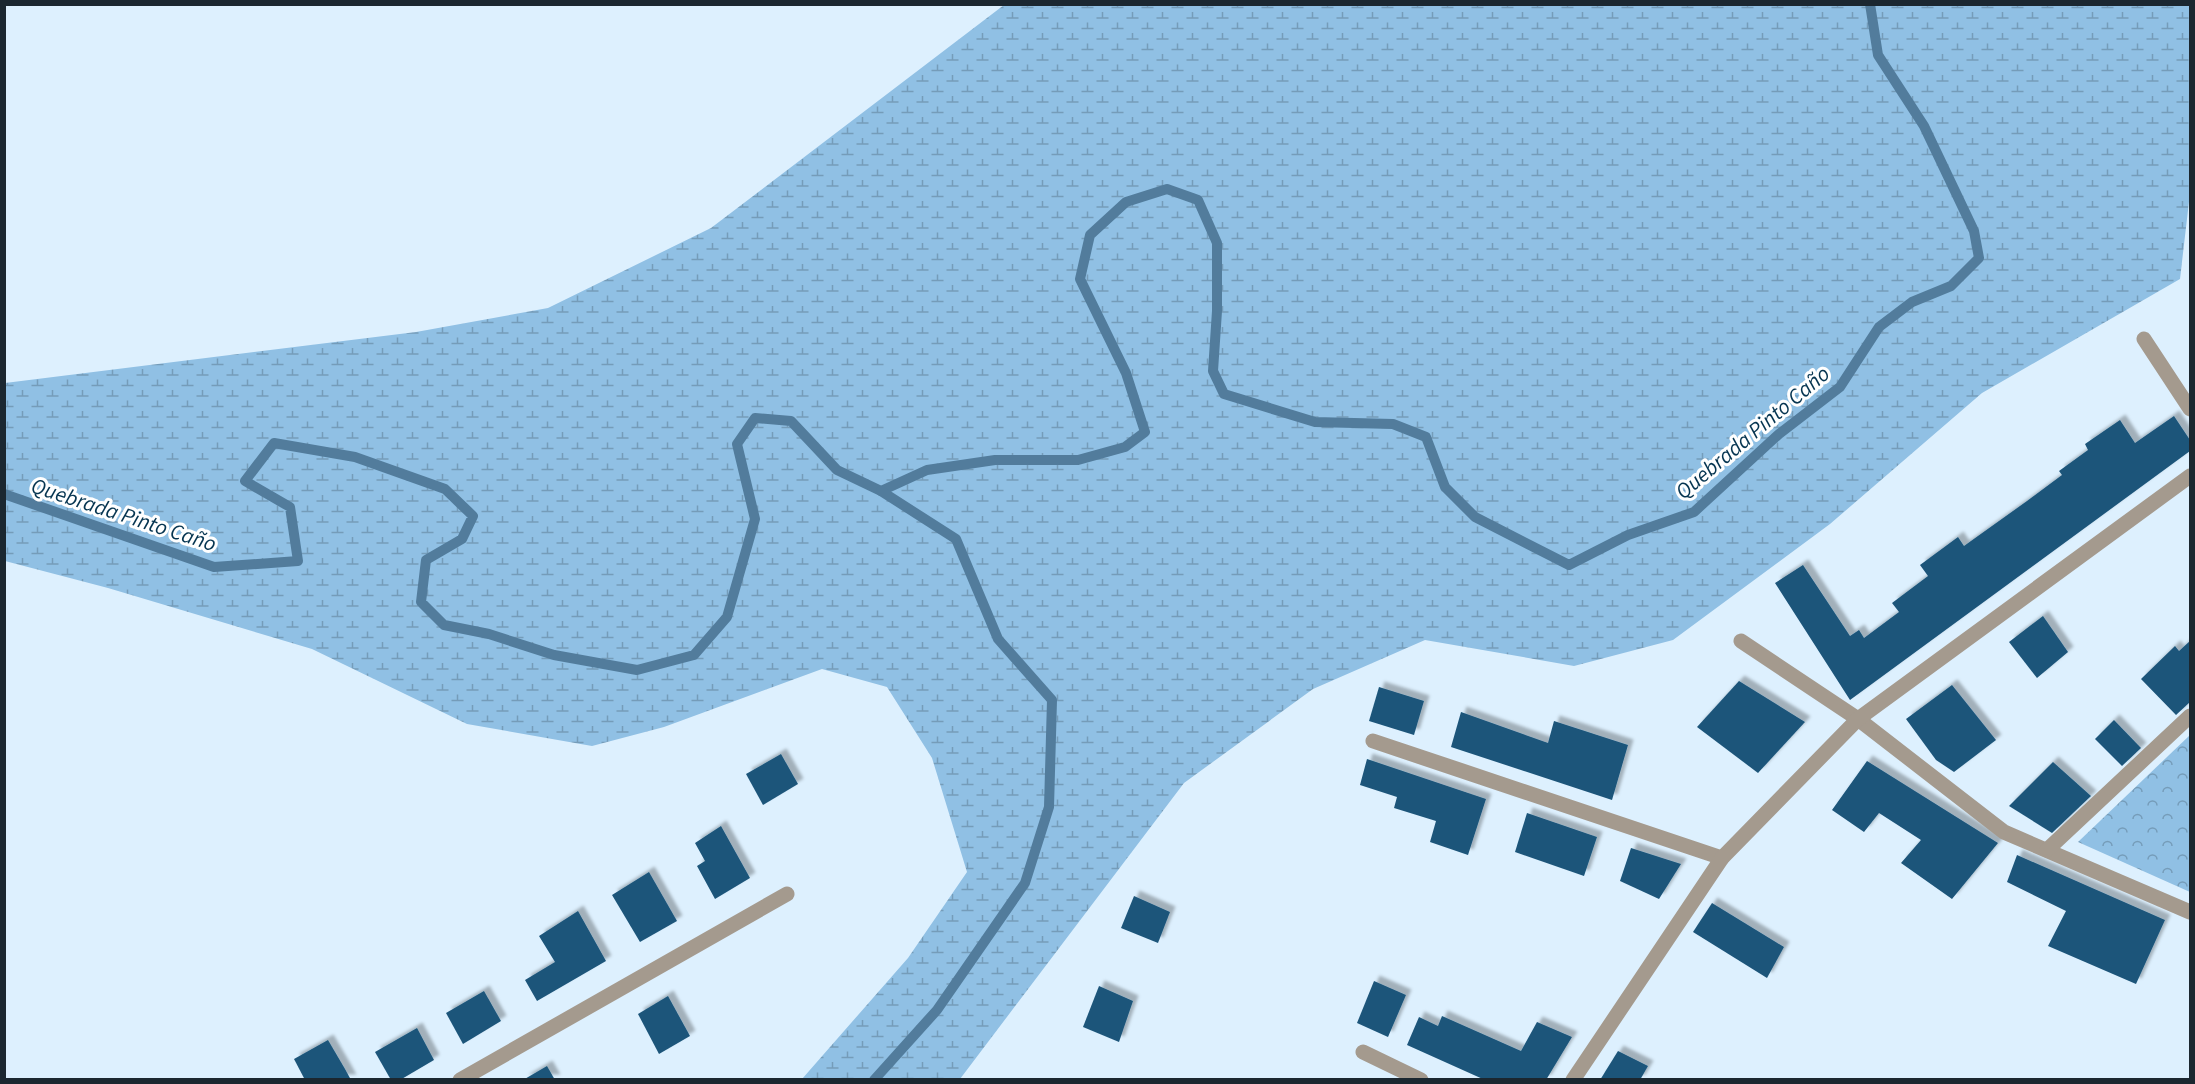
<svg xmlns="http://www.w3.org/2000/svg" width="2195" height="1084" viewBox="0 0 2195 1084" font-family="'Source Sans 3',sans-serif">
  <style>
    .wetland { fill: url(#wetland-marsh) }
    .park { fill: url(#park-crowns) }
    .lines { fill: none; stroke-linecap: round; stroke-linejoin: round }
    .stream { stroke: #527c9c; stroke-width: 10 }
    .building { fill: #1c557a; filter: url(#shadow) }
    .minor { stroke: #a49a8e; stroke-width: 15 }
    .labels { text-anchor: middle; stroke-width: 6; stroke-linejoin: round; paint-order: stroke }
    .water-label { font-size: 22px; font-style: italic; fill: #063551; stroke: #fff }
  </style>
  <defs>
    <pattern id="wetland-marsh" width="20" height="14" patternUnits="userSpaceOnUse" patternTransform="scale(1.5)"><rect width="20" height="14" fill="#90c0e4"/><path d="M1 5h8M5 5V1M11 12h8M15 12V8" fill="none" stroke="#759cb9"/></pattern>
    <pattern id="park-crowns" width="20" height="18" patternUnits="userSpaceOnUse" patternTransform="scale(1.5)"><rect width="20" height="18" fill="#90c0e4"/><path d="M2 6a3 3 0 1 1 6 0M12 15a3 3 0 1 1 6 0" fill="none" stroke="#759cb9"/></pattern>
    <filter id="shadow"><feDropShadow dx="5.5" dy="-5.5" stdDeviation="1.5" flood-color="#0004"/></filter>
  </defs>
  <rect width="100%" height="100%" fill="#ddf0fe"/>
  <!-- wetland -->
  <polygon class="wetland" points="1004,5 2190,5 2190,193 2180,279 1982,393 1830,524 1673,640 1574,666 1425,640 1313,689 1184,783 960,1079 802,1079 908,958 967,872 932,758 887,687 822,669 664,727 592,746 467,724 312,649 108,588 5,561 5,383 416,332 548,308 711,228"/>
  <!-- park -->
  <polygon class="park" points="2190,735 2190,892 2078,842"/>
  <g class="lines">
    <!-- stream -->
    <g class="stream">
      <polyline points="4,494 214,567 298,561 290,507 245,481 274,443 355,457 445,489 473,516 462,539 426,560 421,602 444,625 489,634 554,655 637,670 694,655 727,617 755,519 737,444 755,418 791,421 837,470 881,491 927,470 995,460 1078,460 1125,447 1145,432 1126,373 1080,279 1090,235 1126,202 1167,189 1198,200 1217,243 1217,311 1213,371 1224,394 1315,422 1393,424 1426,437 1445,487 1475,517 1569,565 1628,535 1694,512 1779,434 1840,387 1879,327 1912,302 1951,286 1979,258 1974,231 1924,126 1878,55 1870,4"/>
      <polyline points="874,1080 937,1010 1025,883 1049,807 1052,700 998,639 956,539 881,491"/>
    </g>
  </g>
  <!-- building -->
  <g class="building">
    <polygon points="2174,416 2190,440 2190,451 1850,700 1775,583 1803,565 1850,636 1859,630 1864,638 1899,612 1892,603 1928,576 1920,565 1958,537 1964,546 2027,501 2062,475 2059,471 2088,450 2085,444 2120,420 2135,443"/>
    <polygon points="2043,616 2068,652 2037,678 2009,642"/>
    <polygon points="2190,641 2190,702 2176,715 2141,679 2175,646 2179,651"/>
    <polygon points="1739,681 1805,722 1758,773 1697,727"/>
    <polygon points="1952,685 1996,740 1954,772 1936,760 1906,719"/>
    <polygon points="1379,687 1424,701 1414,735 1369,721"/>
    <polygon points="1461,712 1548,743 1554,721 1628,745 1612,800 1451,747"/>
    <polygon points="2114,720 2141,748 2122,766 2095,739"/>
    <polygon points="781,754 798,784 763,805 746,774"/>
    <polygon points="1367,759 1486,799 1468,855 1430,842 1436,821 1394,808 1397,797 1360,785"/>
    <polygon points="1867,761 1998,843 1952,899 1901,863 1921,840 1879,813 1864,832 1832,810"/>
    <polygon points="2053,762 2091,796 2052,833 2009,806"/>
    <polygon points="1527,813 1597,837 1584,876 1515,852"/>
    <polygon points="721,826 750,878 715,899 697,866 705,861 695,843"/>
    <polygon points="1631,848 1681,864 1659,899 1620,881"/>
    <polygon points="2017,855 2165,920 2136,984 2048,946 2066,911 2007,882"/>
    <polygon points="649,872 677,921 640,942 612,895"/>
    <polygon points="1134,896 1170,912 1158,943 1121,928"/>
    <polygon points="1712,903 1784,947 1767,978 1693,932"/>
    <polygon points="578,911 606,961 537,1001 525,980 555,962 539,936"/>
    <polygon points="1374,981 1406,995 1388,1037 1357,1023"/>
    <polygon points="1099,986 1133,1001 1119,1042 1083,1027"/>
    <polygon points="484,991 501,1021 463,1044 446,1013"/>
    <polygon points="668,996 690,1036 659,1054 638,1014"/>
    <polygon points="1442,1016 1521,1051 1537,1022 1572,1037 1546,1080 1485,1080 1407,1045 1419,1017 1438,1026"/>
    <polygon points="417,1028 434,1060 400,1080 391,1080 375,1052"/>
    <polygon points="328,1040 345,1069 351,1080 305,1080 294,1059"/>
    <polygon points="1618,1051 1648,1066 1640,1080 1600,1080"/>
    <polygon points="547,1066 555,1080 523,1080"/>
  </g>
  <g class="lines">
    <!-- minor -->
    <g class="minor">
      <polyline points="2144,339 2190,409"/>
      <polyline points="1741,641 1858,719 2004,832 2190,912"/>
      <polyline points="1373,741 1722,858"/>
      <polyline points="2047,850 2190,716"/>
      <polyline points="1363,1052 1421,1080"/>
      <polyline points="460,1080 787,894"/>
      <polyline points="1573,1080 1722,858 1858,719 2190,476"/>
    </g>
  </g>
  <g class="labels">
    <!-- water labels -->
    <g class="water-label">
      <text transform="translate(1752 432) rotate(-40)" y="8">Quebrada Pinto Caño</text>
      <text transform="translate(124 514) rotate(18)" y="8">Quebrada Pinto Caño</text>
    </g>
  </g>
  <!-- border -->
  <rect width="2195" height="1084" fill="none" stroke="#1b2730" stroke-width="12"/>
</svg>
